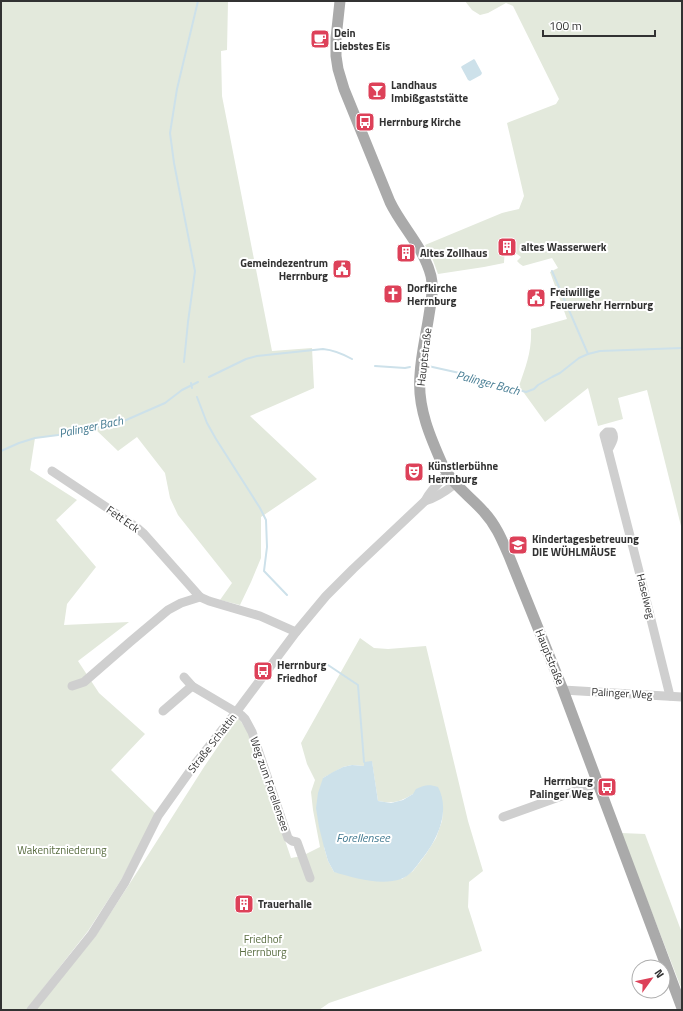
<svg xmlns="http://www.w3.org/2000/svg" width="683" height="1011" viewBox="0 0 683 1011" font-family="'Titillium Web',sans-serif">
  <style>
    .green { fill: #e3e9dc; fill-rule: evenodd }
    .water { fill: #cde1ea }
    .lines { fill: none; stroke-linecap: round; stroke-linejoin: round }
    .stream { stroke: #cde1ea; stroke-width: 2 }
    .minor { stroke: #cfcfcf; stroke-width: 9 }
    .major { stroke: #aaa; stroke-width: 11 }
    .labels { text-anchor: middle; stroke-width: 4; stroke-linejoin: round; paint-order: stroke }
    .poi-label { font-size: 11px; font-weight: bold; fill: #323232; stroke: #fff; text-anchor: start }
    .street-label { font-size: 11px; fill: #323232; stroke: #fff }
    .park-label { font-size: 11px; fill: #596d41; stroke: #fff }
    .water-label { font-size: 12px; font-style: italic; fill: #437a91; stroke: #fff }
  </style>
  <rect width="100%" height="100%" fill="#fff"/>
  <!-- green -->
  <g class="green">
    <polygon points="1,1 228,1 227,50 221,51 222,96 272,351 312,348 314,388 250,416 317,479 261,517 261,558 251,582 240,605 220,600 232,583 178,515 170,498 165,473 137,437 118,451 94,428 66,434 35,438 30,470 77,500 56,520 96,567 67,604 64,625 129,622 78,661 99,693 145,734 111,770 156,814 121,880 88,931 26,1010 1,1010"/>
    <path d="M465 1H682V530L647 390 618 398 623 419 598 426 588 388 545 422 519 386C526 366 532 351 531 329L567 319 550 272 558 268 552 258 523 266 520 264 517 261 521 257 510 249 508 243H510L509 240 502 242V245L504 244C506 250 504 256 504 263L484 267 438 274 431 255 425 245 502 213 519 209 524 196 507 123 556 104 559 99 513 6 506 3 488 13 480 15 472 10Z"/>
    <path d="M360 638 374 648 388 649 426 646 468 821 483 871 469 882 468 907 482 951 329 1003 319 1010H35L95 937 141 866 204 767 238 717 249 734 291 858 302 856 320 847 313 810 311 792 315 780 307 764 301 743ZM372 762 378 801C393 804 400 802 413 794L443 808 442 821 436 838 426 854 413 871 402 879 334 872 328 861 324 847 323 778 343 767 352 765 364 766Z"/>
    <polygon points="621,833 645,834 682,933 682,990"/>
  </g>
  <!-- water -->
  <g class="water">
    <polygon points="474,59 475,60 482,73 481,75 470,81 468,80 461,67 462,66"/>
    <path d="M372 761 378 801 391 803 403 800 413 794 416 789C424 785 429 784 438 787 451 811 437 841 421 860 416 867 410 876 401 879 381 886 354 878 334 872L328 861 324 847 319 827 316 808 318 793 323 778 333 772 343 767 352 765 364 766V762Z"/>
  </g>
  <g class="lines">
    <!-- stream -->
    <g class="stream">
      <polyline points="552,271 588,354"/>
      <polyline points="184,362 188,322 195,271 174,163 170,133 177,89 198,1"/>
      <polyline points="375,366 405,368 410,367"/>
      <polyline points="428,366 464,374 526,392 534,389 538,385 552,377 560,373 579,358 588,354 600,351 682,348"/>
      <path d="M209 377 246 359 257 356 323 349C333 350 343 354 352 359"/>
      <polyline points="191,383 192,388"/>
      <polyline points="197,397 207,423 216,439 260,508 266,520 267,547 264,571 287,595"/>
      <polyline points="1,451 19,443 35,438 66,434 94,428 117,424 165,403 182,390 198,382"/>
      <polyline points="325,663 358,685 364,762"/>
    </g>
    <!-- minor -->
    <g class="minor">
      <path d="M608 450 604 435 607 432H612C616 438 611 444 608 450L638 567 670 696"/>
      <polyline points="52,471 136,527 144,534 200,597 209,601 260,616 296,632"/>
      <path d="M425 501C436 498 446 491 455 484"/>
      <polyline points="184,677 192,686 241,715 245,719 252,732 288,838 292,841 297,842 310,878"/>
      <polyline points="72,686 84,682 130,642 168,610 181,603 200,597"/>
      <polyline points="563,690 682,697"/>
      <polyline points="163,711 192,686"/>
      <polyline points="503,817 598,783"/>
      <path d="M31 1010 92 934 125 882 158 816 195 764 237 711 296 632 326 596 353 569 425 501C430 491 439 482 447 474"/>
    </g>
    <!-- major -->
    <path class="major" d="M340 1 336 38V56L338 69 344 89 390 202C402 227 424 248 431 276 434 289 431 302 429 315 426 335 421 355 420 375 417 408 431 439 444 468 454 486 471 497 484 512 496 525 502 540 509 556L563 690 682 1008"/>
  </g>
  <!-- icons -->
  <defs>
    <g id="cafe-square" transform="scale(1)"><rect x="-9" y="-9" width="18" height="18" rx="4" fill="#dd4159" stroke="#fff"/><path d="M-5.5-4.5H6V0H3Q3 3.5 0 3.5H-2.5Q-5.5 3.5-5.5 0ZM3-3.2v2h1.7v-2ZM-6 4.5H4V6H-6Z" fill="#fff"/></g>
    <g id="bar-square" transform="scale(1)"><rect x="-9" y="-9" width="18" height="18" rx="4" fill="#dd4159" stroke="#fff"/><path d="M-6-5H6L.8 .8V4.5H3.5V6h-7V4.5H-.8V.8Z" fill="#fff"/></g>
    <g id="bus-square" transform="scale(1)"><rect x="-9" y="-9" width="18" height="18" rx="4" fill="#dd4159" stroke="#fff"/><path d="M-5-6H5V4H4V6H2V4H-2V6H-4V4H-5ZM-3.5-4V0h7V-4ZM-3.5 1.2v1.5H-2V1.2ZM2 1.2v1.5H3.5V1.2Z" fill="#fff"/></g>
    <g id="building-square" transform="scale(1)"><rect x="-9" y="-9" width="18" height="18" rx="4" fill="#dd4159" stroke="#fff"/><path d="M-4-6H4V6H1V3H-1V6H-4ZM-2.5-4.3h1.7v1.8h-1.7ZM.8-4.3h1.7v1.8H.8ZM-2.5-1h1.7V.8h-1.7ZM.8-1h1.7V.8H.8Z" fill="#fff"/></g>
    <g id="civic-square" transform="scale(1)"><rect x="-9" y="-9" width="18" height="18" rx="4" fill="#dd4159" stroke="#fff"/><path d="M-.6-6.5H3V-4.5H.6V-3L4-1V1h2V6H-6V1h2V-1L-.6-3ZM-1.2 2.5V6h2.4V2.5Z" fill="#fff"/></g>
    <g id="church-square" transform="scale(1)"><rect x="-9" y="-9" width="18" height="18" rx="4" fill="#dd4159" stroke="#fff"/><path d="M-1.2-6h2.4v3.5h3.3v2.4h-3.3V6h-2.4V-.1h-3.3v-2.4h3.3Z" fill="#fff"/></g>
    <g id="theatre-square" transform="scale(1)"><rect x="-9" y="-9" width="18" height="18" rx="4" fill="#dd4159" stroke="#fff"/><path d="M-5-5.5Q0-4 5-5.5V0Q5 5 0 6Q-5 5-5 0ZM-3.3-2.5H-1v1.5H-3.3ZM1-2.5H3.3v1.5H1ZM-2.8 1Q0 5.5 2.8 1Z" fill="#fff"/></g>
    <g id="school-square" transform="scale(1)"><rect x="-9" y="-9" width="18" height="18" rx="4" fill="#dd4159" stroke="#fff"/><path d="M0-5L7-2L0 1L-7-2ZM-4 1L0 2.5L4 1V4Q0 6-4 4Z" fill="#fff"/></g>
  </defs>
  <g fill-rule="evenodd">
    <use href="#cafe-square" x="320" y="39"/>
    <use href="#bar-square" x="377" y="91"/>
    <use href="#bus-square" x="365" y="122"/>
    <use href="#building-square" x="507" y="247"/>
    <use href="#building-square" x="406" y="253"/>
    <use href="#civic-square" x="342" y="269"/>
    <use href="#church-square" x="393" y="294"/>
    <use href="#civic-square" x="536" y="298"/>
    <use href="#theatre-square" x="414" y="472"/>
    <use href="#school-square" x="518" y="545"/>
    <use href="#bus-square" x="263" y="671"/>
    <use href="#bus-square" x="607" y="787"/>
    <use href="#building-square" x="244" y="904"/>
  </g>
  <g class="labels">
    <!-- poi labels -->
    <g class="poi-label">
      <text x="334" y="37">Dein<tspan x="334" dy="13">Liebstes Eis</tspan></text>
      <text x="391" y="89">Landhaus<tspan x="391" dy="13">Imbißgaststätte</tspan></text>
      <text x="379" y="126">Herrnburg Kirche</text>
      <text x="521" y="251">altes Wasserwerk</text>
      <text x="420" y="257">Altes Zollhaus</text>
      <text x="328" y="267" text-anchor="end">Gemeindezentrum<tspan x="328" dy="13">Herrnburg</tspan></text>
      <text x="407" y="292">Dorfkirche<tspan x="407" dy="13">Herrnburg</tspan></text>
      <text x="550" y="296">Freiwillige<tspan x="550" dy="13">Feuerwehr Herrnburg</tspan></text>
      <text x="428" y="470">Künstlerbühne<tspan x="428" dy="13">Herrnburg</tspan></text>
      <text x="532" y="543">Kindertagesbetreuung<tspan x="532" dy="13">DIE WÜHLMÄUSE</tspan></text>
      <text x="277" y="669">Herrnburg<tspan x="277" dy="13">Friedhof</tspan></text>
      <text x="593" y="785" text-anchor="end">Herrnburg<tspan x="593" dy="13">Palinger Weg</tspan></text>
      <text x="258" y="908">Trauerhalle</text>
    </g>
    <!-- street labels -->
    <g class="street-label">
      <text transform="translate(424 357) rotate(-83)" y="4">Hauptstraße</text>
      <text transform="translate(123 519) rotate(35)" y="4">Fett Eck</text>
      <text transform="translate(646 596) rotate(76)" y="4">Haselweg</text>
      <text transform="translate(550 657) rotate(68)" y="4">Hauptstraße</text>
      <text transform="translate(622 693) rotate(3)" y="4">Palinger Weg</text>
      <text transform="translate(212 743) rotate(-52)" y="4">Straße Schattin</text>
      <text transform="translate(270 784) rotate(71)" y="4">Weg zum Forellensee</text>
    </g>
    <!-- park labels -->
    <g class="park-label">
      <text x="62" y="854">Wakenitzniederung</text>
      <text x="263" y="943">Friedhof<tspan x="263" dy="13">Herrnburg</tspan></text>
    </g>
    <!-- water labels -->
    <g class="water-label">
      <text transform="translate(488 383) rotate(15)" y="4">Palinger Bach</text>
      <text transform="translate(91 427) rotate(-12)" y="4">Palinger Bach</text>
      <text x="363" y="842">Forellensee</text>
    </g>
  </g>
  <!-- border -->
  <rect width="683" height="1011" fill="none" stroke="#323232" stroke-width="4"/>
  <!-- north arrow -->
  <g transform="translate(651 979) rotate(57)"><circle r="19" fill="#ffffff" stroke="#adadad"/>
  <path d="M0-3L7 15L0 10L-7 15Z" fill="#dd4159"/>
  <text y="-6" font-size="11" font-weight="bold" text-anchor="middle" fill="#323232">N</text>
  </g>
  <!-- scale -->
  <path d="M543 30v6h112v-6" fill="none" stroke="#323232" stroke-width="2"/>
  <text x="549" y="30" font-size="12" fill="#323232" stroke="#ffffff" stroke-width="3" paint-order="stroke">100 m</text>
</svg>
